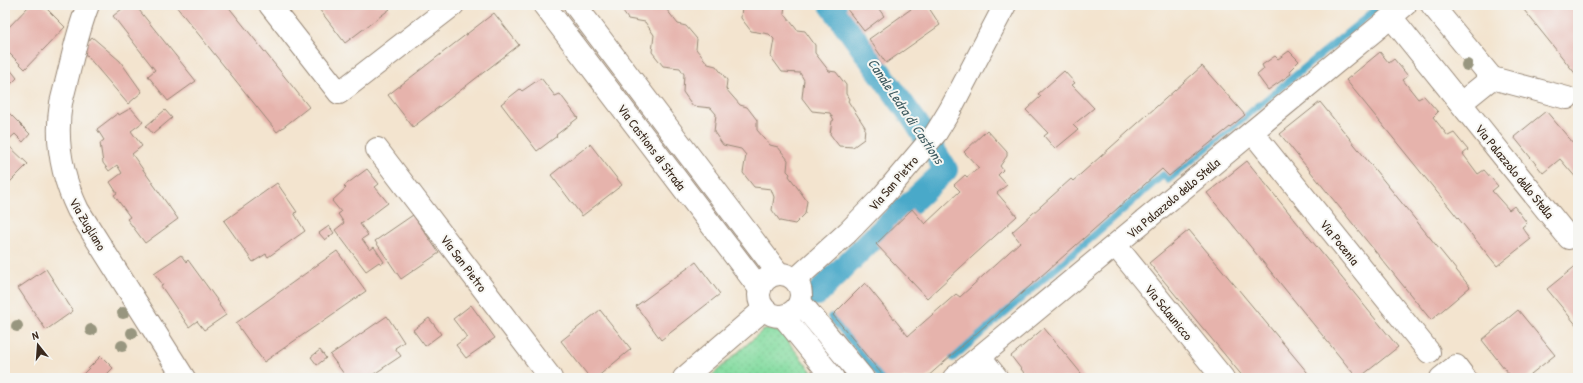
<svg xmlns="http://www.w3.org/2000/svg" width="1583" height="383" viewBox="0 0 1583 383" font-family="'Patrick Hand',sans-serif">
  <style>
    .grass { fill: url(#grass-dots); stroke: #60835f }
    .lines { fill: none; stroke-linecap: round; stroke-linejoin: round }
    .stream { stroke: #4aa9c9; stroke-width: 7 }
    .canal { stroke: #4aa9c9; stroke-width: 24 }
    .building { fill: #e6b3ac }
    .minor-casing { stroke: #978776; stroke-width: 24 }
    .minor { stroke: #fff; stroke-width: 22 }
    .tree { fill: #98967f }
    .labels { text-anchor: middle; stroke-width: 4; stroke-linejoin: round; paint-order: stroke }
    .street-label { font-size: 13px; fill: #3b2a1e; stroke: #f6f6f2 }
    .water-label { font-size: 14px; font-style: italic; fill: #415d62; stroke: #f6f6f2 }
  </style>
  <defs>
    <pattern id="grass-dots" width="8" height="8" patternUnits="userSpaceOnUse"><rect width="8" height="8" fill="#84dca0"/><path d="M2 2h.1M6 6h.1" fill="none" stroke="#73bd89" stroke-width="1.8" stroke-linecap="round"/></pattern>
  </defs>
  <rect width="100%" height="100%" fill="#f6f6f2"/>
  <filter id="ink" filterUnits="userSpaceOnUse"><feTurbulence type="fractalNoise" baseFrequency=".025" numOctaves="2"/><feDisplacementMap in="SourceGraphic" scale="8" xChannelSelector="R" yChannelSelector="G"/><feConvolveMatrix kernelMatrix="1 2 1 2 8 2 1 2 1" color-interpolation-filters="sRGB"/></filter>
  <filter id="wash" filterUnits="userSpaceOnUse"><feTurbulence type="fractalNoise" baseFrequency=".012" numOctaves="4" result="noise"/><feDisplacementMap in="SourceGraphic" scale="16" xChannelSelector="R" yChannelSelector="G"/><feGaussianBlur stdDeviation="0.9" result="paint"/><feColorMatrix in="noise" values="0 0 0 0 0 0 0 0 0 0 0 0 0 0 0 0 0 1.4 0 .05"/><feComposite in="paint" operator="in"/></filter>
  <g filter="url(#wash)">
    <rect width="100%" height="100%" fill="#f3e4cf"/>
    <!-- grass -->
    <polygon class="grass" points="769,329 781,333 817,378 709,378 762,331"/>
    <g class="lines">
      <!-- stream -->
      <g class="stream">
        <polyline points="831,317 882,378"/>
        <polyline points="953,358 1163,175 1168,180 1381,5"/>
      </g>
      <!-- canal -->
      <polyline class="canal" points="817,294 869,242 946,170 915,121 831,5"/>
    </g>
    <g id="blocks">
      <!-- building -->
      <g class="building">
        <polygon points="30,5 43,5 65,27 25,69 5,49 5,34 8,31 7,29"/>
        <polygon points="127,5 135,5 196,81 168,101 148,76 155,70 113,16"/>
        <polygon points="175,5 227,5 309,107 277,132"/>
        <polygon points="316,5 386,5 390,9 345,43"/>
        <polygon points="618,5 663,5 678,24 686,26 697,39 696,49 708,64 716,66 727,80 726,89 740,105 747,107 757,120 757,130 770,145 778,147 788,160 787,171 790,174 789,176 807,201 805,214 795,224 780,221 772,210 774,197 771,189 754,187 743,173 746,155 741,149 723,145 714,132 716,114 711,108 693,106 683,92 684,74 680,68 663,66 652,52 654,35 645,22 628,19"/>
        <polygon points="742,5 785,5 784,13 797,30 805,31 815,45 815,53 829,71 836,72 846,85 846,94 849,99 848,101 865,127 864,139 853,147 839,146 830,134 832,121 834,120 830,113 812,111 802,98 804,80 800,73 782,72 771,57 774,39 769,34 751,31 741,18"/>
        <polygon points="851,5 876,5 884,16 864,31 846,8"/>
        <polygon points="910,5 927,5 940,25 886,63 869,39 911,9 908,6"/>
        <polygon points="1520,5 1574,5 1578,11 1578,77"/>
        <polygon points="494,13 519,45 413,127 388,95"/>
        <polygon points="92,37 120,61 142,92 128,104 82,50"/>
        <polygon points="1289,51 1299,61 1289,71 1291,74 1268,90 1257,75 1264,69 1262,65 1275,56 1278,59"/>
        <polygon points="1380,52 1389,63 1394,59 1408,76 1403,80 1418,99 1424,96 1438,112 1433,117 1448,136 1454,133 1468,150 1463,154 1478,174 1484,170 1498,186 1492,191 1509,210 1514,206 1527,223 1522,227 1531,239 1497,266 1346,80"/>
        <polygon points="1202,66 1245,115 1169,176 1162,169 926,378 885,378 833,315 865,283 908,336 956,294 960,297 1020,242 1012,232 1071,179 1073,181"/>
        <polygon points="9,68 17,78 5,90 5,69 6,70"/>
        <polygon points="1064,71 1075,83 1072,85 1094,108 1073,125 1078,130 1055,149 1044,136 1048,133 1026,110 1041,96 1038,94"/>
        <polygon points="541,78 555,96 560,94 578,118 556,135 557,136 537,151 501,104 520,89 522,91"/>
        <polygon points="1320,102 1470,287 1431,320 1280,134"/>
        <polygon points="131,108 143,122 131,131 142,146 132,154 178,219 145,243 127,219 130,217 114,195 117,193 110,182 122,173 117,165 109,171 103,163 100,143 104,140 97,129 118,113 119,115"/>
        <polygon points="5,109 30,134 23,142 15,134 6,142 5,141"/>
        <polygon points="165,110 172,118 153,134 146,126"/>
        <polygon points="1546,111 1574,144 1578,140 1578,180 1560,159 1543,173 1514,137"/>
        <polygon points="987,130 1007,152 1007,156 1000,166 1003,170 998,175 1007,185 997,193 1017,216 927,298 876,244 912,209 925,224 960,191 954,185 965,175 967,177 979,168 964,152"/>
        <polygon points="590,144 622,185 582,216 551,175"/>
        <polygon points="8,145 28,164 5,187 5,148"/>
        <polygon points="1247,161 1398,347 1359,378 1357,378 1207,193"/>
        <polygon points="367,169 379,184 375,187 388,203 360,224 368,235 362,239 370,250 374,247 384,262 381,264 379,262 366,271 335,230 344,223 338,214 341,212 332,201 346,188 344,186"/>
        <polygon points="277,183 297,212 294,213 305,231 268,257 266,254 253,262 224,221"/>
        <polygon points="413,215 439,253 401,279 375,241"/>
        <polygon points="329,226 334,233 325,240 319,233"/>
        <polygon points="1189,230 1312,378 1244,378 1149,263"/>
        <polygon points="337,251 366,291 264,362 236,323"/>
        <polygon points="181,255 186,262 188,260 220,304 219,305 226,315 204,330 197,321 189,327 161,286 163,285 154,273"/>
        <polygon points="696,262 720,294 661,340 636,306"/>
        <polygon points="1578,264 1578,327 1547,289"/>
        <polygon points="46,269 73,311 46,330 18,288"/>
        <polygon points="471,305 495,338 466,358 456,345 467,337 453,319"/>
        <polygon points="600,310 631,349 596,378 590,378 561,341"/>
        <polygon points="1518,310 1555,355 1526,378 1512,378 1482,340"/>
        <polygon points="387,316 404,342 395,348 401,356 368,378 347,378 330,355"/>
        <polygon points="429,318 441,334 425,346 413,330"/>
        <polygon points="1044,328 1085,378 1028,378 1011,356"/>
        <polygon points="320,350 326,358 317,365 311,357"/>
        <polygon points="101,356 113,368 103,378 79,378"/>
      </g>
    </g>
  </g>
  <g filter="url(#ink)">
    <use href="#blocks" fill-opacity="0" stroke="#978776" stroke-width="1"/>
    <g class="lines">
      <!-- minor casing -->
      <g class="minor-casing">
        <g id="minor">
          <path d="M88 5C80 25 75 46 70 67 67 79 64 91 61 103 55 140 62 177 78 210L184 378"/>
          <polyline points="270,5 339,93 453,5"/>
          <polyline points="544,5 760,289"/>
          <polyline points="575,5 779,274"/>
          <polyline points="1432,5 1492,78 1461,103"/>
          <polyline points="1391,17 1405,5"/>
          <polyline points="1492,78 1567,98"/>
          <polyline points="1252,132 1429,352"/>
          <polyline points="377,149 551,378"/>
          <polyline points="1116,246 1223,378"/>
          <circle cx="780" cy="295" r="21"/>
          <polyline points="795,280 848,232 881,198 936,133 950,110 1005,5"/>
          <polyline points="800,302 863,378"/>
          <polyline points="783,316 833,378"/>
          <polyline points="980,357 997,378"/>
          <polyline points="684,378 764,309"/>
          <polyline points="954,378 1391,17 1569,238"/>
          <polyline points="1441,378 1456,366 1465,378"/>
        </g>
      </g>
      <!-- minor -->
      <use href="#minor" class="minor"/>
    </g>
    <!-- trees -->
    <g class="tree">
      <circle cx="1467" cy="65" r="6"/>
      <circle cx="123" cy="313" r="6"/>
      <circle cx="17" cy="326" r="6"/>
      <circle cx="91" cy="330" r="6"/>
      <circle cx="132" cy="333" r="6"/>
      <circle cx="122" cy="346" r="6"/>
    </g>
  </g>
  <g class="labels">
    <!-- street labels -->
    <g class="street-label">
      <text transform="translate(652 147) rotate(53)" y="5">Via Castions di Strada</text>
      <text transform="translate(1515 171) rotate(51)" y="5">Via Palazzolo dello Stella</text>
      <text transform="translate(893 183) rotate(-49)" y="5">Via San Pietro</text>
      <text transform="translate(1173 198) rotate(-40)" y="5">Via Palazzolo dello Stella</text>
      <text transform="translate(88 224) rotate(59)" y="5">Via Zugliano</text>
      <text transform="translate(1340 242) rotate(51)" y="5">Via Pocenia</text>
      <text transform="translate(464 263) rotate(53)" y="5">Via San Pietro</text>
      <text transform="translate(1169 312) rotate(51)" y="5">Via Sclaunicco</text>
    </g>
    <!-- water labels -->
    <g class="water-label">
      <text transform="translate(906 111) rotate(56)" y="5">Canale Ledra di Castions</text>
    </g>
  </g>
  <!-- margin -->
  <rect width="1583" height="383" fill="none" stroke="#f6f6f2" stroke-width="20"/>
  <!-- north arrow -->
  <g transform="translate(38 345) rotate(343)" stroke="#f6f6f2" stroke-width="3" paint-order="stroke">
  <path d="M0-3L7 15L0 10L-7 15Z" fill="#3b2a1e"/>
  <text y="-6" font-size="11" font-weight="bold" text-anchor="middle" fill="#3b2a1e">N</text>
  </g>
</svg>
